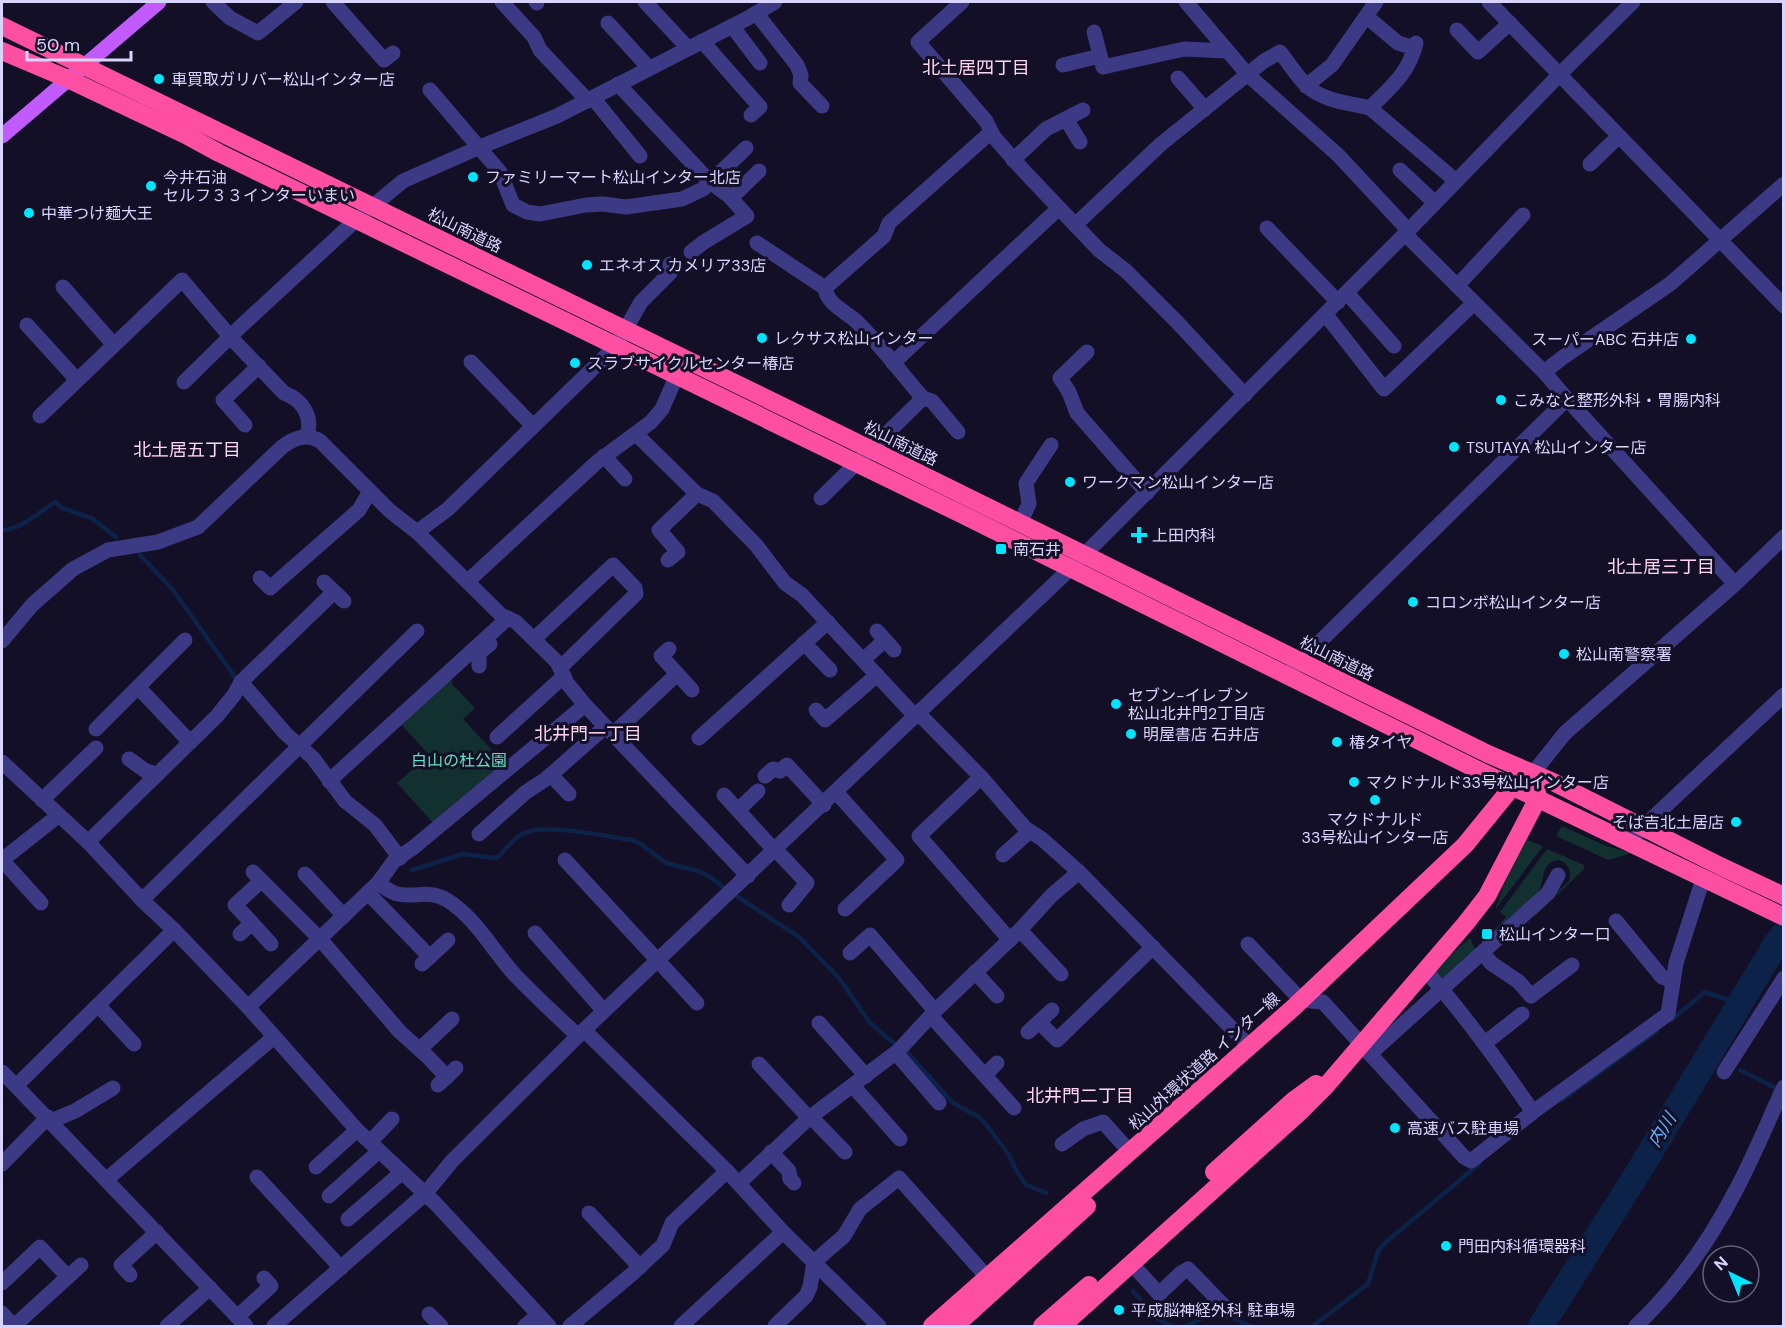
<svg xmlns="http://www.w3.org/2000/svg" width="1785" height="1328" viewBox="0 0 1785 1328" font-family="'DM Sans','Noto Sans JP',sans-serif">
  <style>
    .green { fill: #12302f }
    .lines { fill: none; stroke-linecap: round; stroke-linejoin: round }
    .stream { stroke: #0c2248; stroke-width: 4.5 }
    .river { stroke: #0c2248; stroke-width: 26 }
    .minor { stroke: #3d3a85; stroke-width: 15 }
    .major { stroke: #c25bff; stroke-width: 15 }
    .highway { stroke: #ff4fa3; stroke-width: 18 }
    .highway-bridge { stroke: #ff4fa3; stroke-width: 18 }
    .poi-dot { fill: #00e5ff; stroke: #130f26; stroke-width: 2 }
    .labels { text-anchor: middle; stroke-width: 6; stroke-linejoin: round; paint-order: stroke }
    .poi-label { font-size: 16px; fill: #d9d4ff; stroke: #130f26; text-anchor: start }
    .street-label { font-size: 16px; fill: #d9d4ff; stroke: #130f26 }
    .park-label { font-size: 16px; fill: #5fe0c0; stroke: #130f26 }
    .neighbourhood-label { font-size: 18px; fill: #ffd6f0; stroke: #130f26 }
    .water-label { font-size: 18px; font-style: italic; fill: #62b6ff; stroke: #130f26 }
  </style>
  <rect width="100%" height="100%" fill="#130f26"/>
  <!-- green -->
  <g class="green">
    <polygon points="452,675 452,684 475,708 463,719 504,763 434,824 397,783 429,755 400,723"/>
    <polygon points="1562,826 1606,846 1632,853 1608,860 1556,836"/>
    <polygon points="1525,839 1543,846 1495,910 1520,843"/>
    <path d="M1547 849 1584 865V869L1535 916 1534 913 1569 881C1574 868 1561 853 1549 864 1541 871 1544 885 1537 894 1533 900 1526 905 1520 910 1508 921 1496 933 1483 945L1480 936 1482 934 1486 939 1506 917 1500 912Z"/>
    <polygon points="1470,938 1476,951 1444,980 1436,972 1436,968"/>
  </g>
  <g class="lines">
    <!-- stream -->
    <g class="stream">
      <path d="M2 530C20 530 40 512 55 502L62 508 92 518 116 537"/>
      <polyline points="140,555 173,590 237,680"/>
      <path d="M412 870 463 854 495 858 498 857C505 850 513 839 522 834 543 822 608 837 632 840L641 844 666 863 698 871 710 877 723 887"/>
      <polyline points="738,897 799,937 839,978 870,1023 896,1045"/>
      <polyline points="1671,1020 1705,992 1740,1004"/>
      <polyline points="907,1052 953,1103 979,1117 988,1127 1009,1155 1016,1170 1026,1185 1046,1193"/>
      <polyline points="1740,1070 1776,1088 1775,1091"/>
      <polyline points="1562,1100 1657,1031"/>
      <path d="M1133 1291C1145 1305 1155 1320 1172 1326"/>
      <path d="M1184 1326C1192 1325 1196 1321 1202 1318 1219 1309 1234 1318 1249 1326"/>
      <polyline points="1313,1326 1368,1284 1378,1251 1385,1243 1479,1164"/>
    </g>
    <!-- river -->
    <polyline class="river" points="1541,1326 1637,1174 1776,944 1784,934"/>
    <!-- minor -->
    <g class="minor">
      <polyline points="213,2 230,18 258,33 296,2"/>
      <polyline points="333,2 384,60 393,53"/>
      <polyline points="502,2 534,37 540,50 588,101"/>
      <polyline points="536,2 537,3"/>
      <polyline points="645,2 688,48"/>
      <polyline points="962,2 918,42 986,121 994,137 1022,169 1099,250 1126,271 1177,322 1245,395"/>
      <polyline points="1186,2 1248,75 1338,155 1408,230"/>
      <polyline points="1489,2 1784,306"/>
      <polyline points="756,13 797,65 801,75 800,83 822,106"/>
      <polyline points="1367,17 1398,43 1415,48"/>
      <polyline points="608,23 649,68"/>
      <polyline points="732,26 760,63"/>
      <polyline points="1457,30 1478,52 1510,23"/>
      <polyline points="1094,32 1103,67 1184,49 1227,51"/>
      <polyline points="702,41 760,107 751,115"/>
      <path d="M1416 43C1409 73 1391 87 1370 108L1456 181"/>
      <polyline points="1063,65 1100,56"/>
      <polyline points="1178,78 1205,109"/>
      <polyline points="618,84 710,182 729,196 747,216 704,242 691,252"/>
      <polyline points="1306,86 1332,65 1376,2"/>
      <polyline points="430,90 500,172 513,205 527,212 540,214 586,205 603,204 626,207 682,199 703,189 746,148"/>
      <polyline points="593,98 640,156"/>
      <polyline points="1066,119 1080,142"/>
      <polyline points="1013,160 1046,129 1083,110"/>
      <polyline points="1590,164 1619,136"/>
      <polyline points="1400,170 1435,203"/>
      <polyline points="731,198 759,171"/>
      <path d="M1075 225 1161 144 1264 61 1280 52C1289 63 1297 77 1307 86 1323 101 1350 103 1370 108"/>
      <polyline points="1267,228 1338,302"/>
      <polyline points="1405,234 1544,372 1567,399"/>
      <polyline points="757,243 825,288 884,236 889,223 991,132"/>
      <polyline points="1457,286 1523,215"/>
      <polyline points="63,287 114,345"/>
      <path d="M825 288C827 304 845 311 856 321 880 344 901 373 923 398L932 401 958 432"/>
      <polyline points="1347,293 1394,346"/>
      <polyline points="1326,315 1384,389 1474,303"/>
      <polyline points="27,325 77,380"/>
      <polyline points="1087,352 1060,378 1069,392 1077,413 1147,493"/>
      <polyline points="471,362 533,426"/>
      <polyline points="893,363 1059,208"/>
      <polyline points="1544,372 1562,358 1670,284 1784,184"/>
      <polyline points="184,382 240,327 356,220 403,181 480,147 557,116 748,18 775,2"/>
      <path d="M40 416 182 280 234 341 284 393C303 400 313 417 307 436"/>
      <polyline points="245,425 223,400 259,366"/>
      <polyline points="636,434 697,494 713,501 756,545 785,583 802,595 916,717"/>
      <polyline points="604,456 625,479"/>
      <polyline points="821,498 923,398"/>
      <polyline points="1020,523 1029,504 1026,483 1051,445"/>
      <polyline points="417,532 501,615 516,622 557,662 567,683 585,705 748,876"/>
      <polyline points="668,560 678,552 659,530 697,494"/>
      <polyline points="260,578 270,588 359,510 370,491"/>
      <polyline points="468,581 597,462 651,422 662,409 677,375"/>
      <polyline points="324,582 344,601"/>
      <polyline points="877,631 894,650"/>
      <polyline points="534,639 613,565 635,588 636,594 561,667"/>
      <path d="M2 641 32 605 73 569 108 550 158 542 198 527 282 447C294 438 306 433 320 441L390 511 417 532 448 509 616 346 641 302 670 273V264"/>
      <polyline points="804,643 830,670"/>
      <polyline points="669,649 661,656 692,690"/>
      <polyline points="863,660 885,640"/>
      <polyline points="479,666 479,653 490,644"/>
      <polyline points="1292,669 1567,399 1735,584"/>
      <polyline points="241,682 285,733 313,758 345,801 375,825 400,858"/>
      <polyline points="138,687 190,742"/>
      <polyline points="816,710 825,720 877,675"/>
      <polyline points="919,714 981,777 1025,828 1042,839 1079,872 1250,1047"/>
      <polyline points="96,729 185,640"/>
      <polyline points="614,733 677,674"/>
      <polyline points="497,737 564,676"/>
      <polyline points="699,738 828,622"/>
      <polyline points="129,759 146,771 157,774"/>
      <polyline points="2,762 88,842 142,900 174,930 248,1007 357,1130 436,1204 549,1326"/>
      <polyline points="1533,773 1565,733 1735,584 1784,537"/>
      <polyline points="551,775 569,794"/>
      <polyline points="765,776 773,769 780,771 787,765 824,805"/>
      <polyline points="981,777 919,836 1010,940"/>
      <polyline points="329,781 508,618"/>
      <polyline points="836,792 897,860 845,909"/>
      <polyline points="724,795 775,851"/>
      <polyline points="42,800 96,748"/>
      <polyline points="738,810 758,791"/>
      <polyline points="479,834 526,792 546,779 605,727"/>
      <polyline points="1628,841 1784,695"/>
      <polyline points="88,842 217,716 234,695 241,682 334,592"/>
      <polyline points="776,850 807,883 789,905"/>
      <polyline points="1003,855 1029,832"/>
      <polyline points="2,860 59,815"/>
      <polyline points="2,860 41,903"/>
      <polyline points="565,860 697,1003"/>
      <polyline points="253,872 320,939 400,1032 428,1057 447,1077"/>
      <polyline points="305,874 344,916"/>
      <path d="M378 883C384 887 391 893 398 894 417 898 428 889 447 900 476 918 493 951 515 975 535 996 557 1016 578 1036"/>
      <polyline points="368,893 430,957"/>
      <polyline points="142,900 417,631"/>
      <polyline points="1616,921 1662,977 1673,981"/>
      <polyline points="252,923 271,944"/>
      <polyline points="174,930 16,1086 246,1326"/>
      <polyline points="1020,930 1061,974"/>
      <polyline points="535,933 604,1011"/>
      <polyline points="240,934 252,923 235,905 261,881"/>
      <polyline points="1248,944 1301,1000 1323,1002 1370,1054 1548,893 1558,875"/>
      <polyline points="850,953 870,935 935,1011"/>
      <polyline points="1483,953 1491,963 1519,982 1531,996 1572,965"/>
      <polyline points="422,964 448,940"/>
      <path d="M1425 970C1465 1015 1499 1063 1533 1112"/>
      <polyline points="975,972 997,996"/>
      <polyline points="98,1005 134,1044"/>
      <polyline points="248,1007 378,883 394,861 414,847 585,705"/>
      <polyline points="931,1016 1014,1108"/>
      <polyline points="1039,1022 1057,1040 1153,947"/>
      <polyline points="819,1023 866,1076"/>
      <polyline points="584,1030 727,1171 783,1232 879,1326"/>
      <polyline points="1028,1032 1052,1010"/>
      <polyline points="1485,1043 1522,1014"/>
      <polyline points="420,1049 452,1019"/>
      <polyline points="896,1053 939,1103"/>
      <polyline points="1370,1054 1464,1157 1471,1161 1533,1112 1668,1014 1676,963 1703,879"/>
      <polyline points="759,1064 809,1118"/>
      <polyline points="2,1072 16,1086"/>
      <polyline points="1724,1072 1784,978"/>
      <polyline points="985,1075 997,1063"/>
      <polyline points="438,1085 456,1068"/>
      <polyline points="853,1086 900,1139"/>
      <polyline points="811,1117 845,1152"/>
      <polyline points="51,1121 75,1111 113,1088"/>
      <polyline points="370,1142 392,1119"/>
      <polyline points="1062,1144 1083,1129 1103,1122 1130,1152"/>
      <polyline points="771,1152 789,1171 790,1179 794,1183"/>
      <polyline points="2,1164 48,1117"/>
      <polyline points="316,1167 357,1130"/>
      <polyline points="257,1177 341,1268"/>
      <polyline points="107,1179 274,1037"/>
      <polyline points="739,1183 809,1118 898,1051 937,1009 1020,930 1052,895 1079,872"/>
      <polyline points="329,1196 379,1151"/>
      <polyline points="589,1213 640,1267"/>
      <polyline points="348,1219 401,1173"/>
      <polyline points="1132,1264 1159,1294 1181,1273 1188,1269 1229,1311"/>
      <polyline points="130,1275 121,1265 157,1232"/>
      <polyline points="2,1283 40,1247 68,1277"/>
      <polyline points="2,1313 13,1326"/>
      <polyline points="429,1314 441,1326"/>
      <polyline points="237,1317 271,1286 264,1278"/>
      <polyline points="14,1326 81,1265"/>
      <polyline points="167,1326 210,1288"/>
      <polyline points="274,1326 425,1194 452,1161 584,1030 1070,569 1405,234 1560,74 1633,2"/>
      <polyline points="525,1326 538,1315"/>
      <polyline points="570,1326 632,1274 663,1245 672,1223 727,1171"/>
      <polyline points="681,1326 783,1232"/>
      <polyline points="775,1326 806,1296 810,1287 814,1262 844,1236 860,1209 899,1178 987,1277"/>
      <path d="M1636 1326C1677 1287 1711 1239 1737 1188 1754 1156 1768 1121 1784 1087"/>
    </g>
    <!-- major -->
    <polyline class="major" points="2,136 159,2"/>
    <!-- highway -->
    <g class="highway">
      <polyline points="2,26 870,449 1488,754 1551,781 1720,866 1784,896"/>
      <polyline points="2,51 68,79 186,135 219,153 957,512 1480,771 1784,917"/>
      <polyline points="1214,1172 1294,1100 1316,1084"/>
      <polyline points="932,1326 1293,1008 1465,845 1513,786 1522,780"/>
      <polyline points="1042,1326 1089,1285"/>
      <polyline points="1062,1326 1302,1110 1325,1087 1466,923 1487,896 1538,798 1536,787"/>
    </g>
    <!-- highway-bridge -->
    <polyline class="highway-bridge" points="955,1326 1087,1206"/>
  </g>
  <!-- markers -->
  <g class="poi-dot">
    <circle cx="159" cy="79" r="6"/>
    <circle cx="473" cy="177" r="6"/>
    <circle cx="151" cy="186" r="6"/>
    <circle cx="29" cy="213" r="6"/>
    <circle cx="587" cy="265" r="6"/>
    <circle cx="762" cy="338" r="6"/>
    <circle cx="1691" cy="339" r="6"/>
    <circle cx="575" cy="363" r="6"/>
    <circle cx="1501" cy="400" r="6"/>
    <circle cx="1454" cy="447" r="6"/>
    <circle cx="1070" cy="482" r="6"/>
    <path d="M1136 526h6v6h6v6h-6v6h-6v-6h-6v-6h6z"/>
    <rect x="995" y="543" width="12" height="12" rx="3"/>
    <circle cx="1413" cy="602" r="6"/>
    <circle cx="1564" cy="654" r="6"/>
    <circle cx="1116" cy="704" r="6"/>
    <circle cx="1131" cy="734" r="6"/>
    <circle cx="1337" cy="742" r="6"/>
    <circle cx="1354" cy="782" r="6"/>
    <circle cx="1375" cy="800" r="6"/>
    <circle cx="1736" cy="822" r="6"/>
    <rect x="1481" y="928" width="12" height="12" rx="3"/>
    <circle cx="1395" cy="1128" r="6"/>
    <circle cx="1446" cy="1246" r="6"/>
    <circle cx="1119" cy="1310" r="6"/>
  </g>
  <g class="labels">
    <!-- poi labels -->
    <g class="poi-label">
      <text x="171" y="85">車買取ガリバー松山インター店</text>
      <text x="163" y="183">今井石油<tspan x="163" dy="18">セルフ３３インターいまい</tspan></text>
      <text x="485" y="183">ファミリーマート松山インター北店</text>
      <text x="41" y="219">中華つけ麺大王</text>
      <text x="599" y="271">エネオス カメリア33店</text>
      <text x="774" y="344">レクサス松山インター</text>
      <text x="1679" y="345" text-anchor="end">スーパーABC 石井店</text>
      <text x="587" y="369">スラブサイクルセンター椿店</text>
      <text x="1513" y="406">こみなと整形外科・胃腸内科</text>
      <text x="1466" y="453">TSUTAYA 松山インター店</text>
      <text x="1082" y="488">ワークマン松山インター店</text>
      <text x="1152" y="541">上田内科</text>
      <text x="1013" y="555">南石井</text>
      <text x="1425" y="608">コロンボ松山インター店</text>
      <text x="1576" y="660">松山南警察署</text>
      <text x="1128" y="701">セブン-イレブン<tspan x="1128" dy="18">松山北井門2丁目店</tspan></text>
      <text x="1143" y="740">明屋書店 石井店</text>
      <text x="1349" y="748">椿タイヤ</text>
      <text x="1366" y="788">マクドナルド33号松山インター店</text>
      <text x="1375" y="825" text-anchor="middle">マクドナルド<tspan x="1375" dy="18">33号松山インター店</tspan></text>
      <text x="1724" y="828" text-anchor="end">そば吉北土居店</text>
      <text x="1499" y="940">松山インター口</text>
      <text x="1407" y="1134">高速バス駐車場</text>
      <text x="1458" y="1252">門田内科循環器科</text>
      <text x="1131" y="1316">平成脳神経外科 駐車場</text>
    </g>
    <!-- street labels -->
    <g class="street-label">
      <text transform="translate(465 230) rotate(26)" y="6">松山南道路</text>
      <text transform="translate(901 443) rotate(26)" y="6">松山南道路</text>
      <text transform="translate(1337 658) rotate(26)" y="6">松山南道路</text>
      <text transform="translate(1204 1061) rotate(-42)" y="6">松山外環状道路 インター線</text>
    </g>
    <!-- park labels -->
    <g class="park-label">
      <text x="459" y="766">白山の杜公園</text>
    </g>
    <!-- neighbourhood labels -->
    <g class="neighbourhood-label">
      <text x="976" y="74">北土居四丁目</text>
      <text x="187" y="456">北土居五丁目</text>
      <text x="1661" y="573">北土居三丁目</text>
      <text x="588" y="740">北井門一丁目</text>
      <text x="1080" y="1102">北井門二丁目</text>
    </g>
    <!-- water labels -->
    <g class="water-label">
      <text transform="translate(1662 1130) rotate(-58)" y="6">内川</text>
    </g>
  </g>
  <!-- border -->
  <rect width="1785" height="1328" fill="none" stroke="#d9d4ff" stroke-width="6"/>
  <!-- north arrow -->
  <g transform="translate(1731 1274) rotate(317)"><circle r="28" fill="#130f26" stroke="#625e7d" stroke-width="1.5"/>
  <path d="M0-4.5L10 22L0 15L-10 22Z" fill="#00e5ff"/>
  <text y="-9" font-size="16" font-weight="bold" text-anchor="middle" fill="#d9d4ff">N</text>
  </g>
  <!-- scale -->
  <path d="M27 51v9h104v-9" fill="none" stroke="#d9d4ff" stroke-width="3"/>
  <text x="36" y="51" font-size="18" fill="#d9d4ff" stroke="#130f26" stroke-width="4.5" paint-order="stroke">50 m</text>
</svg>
